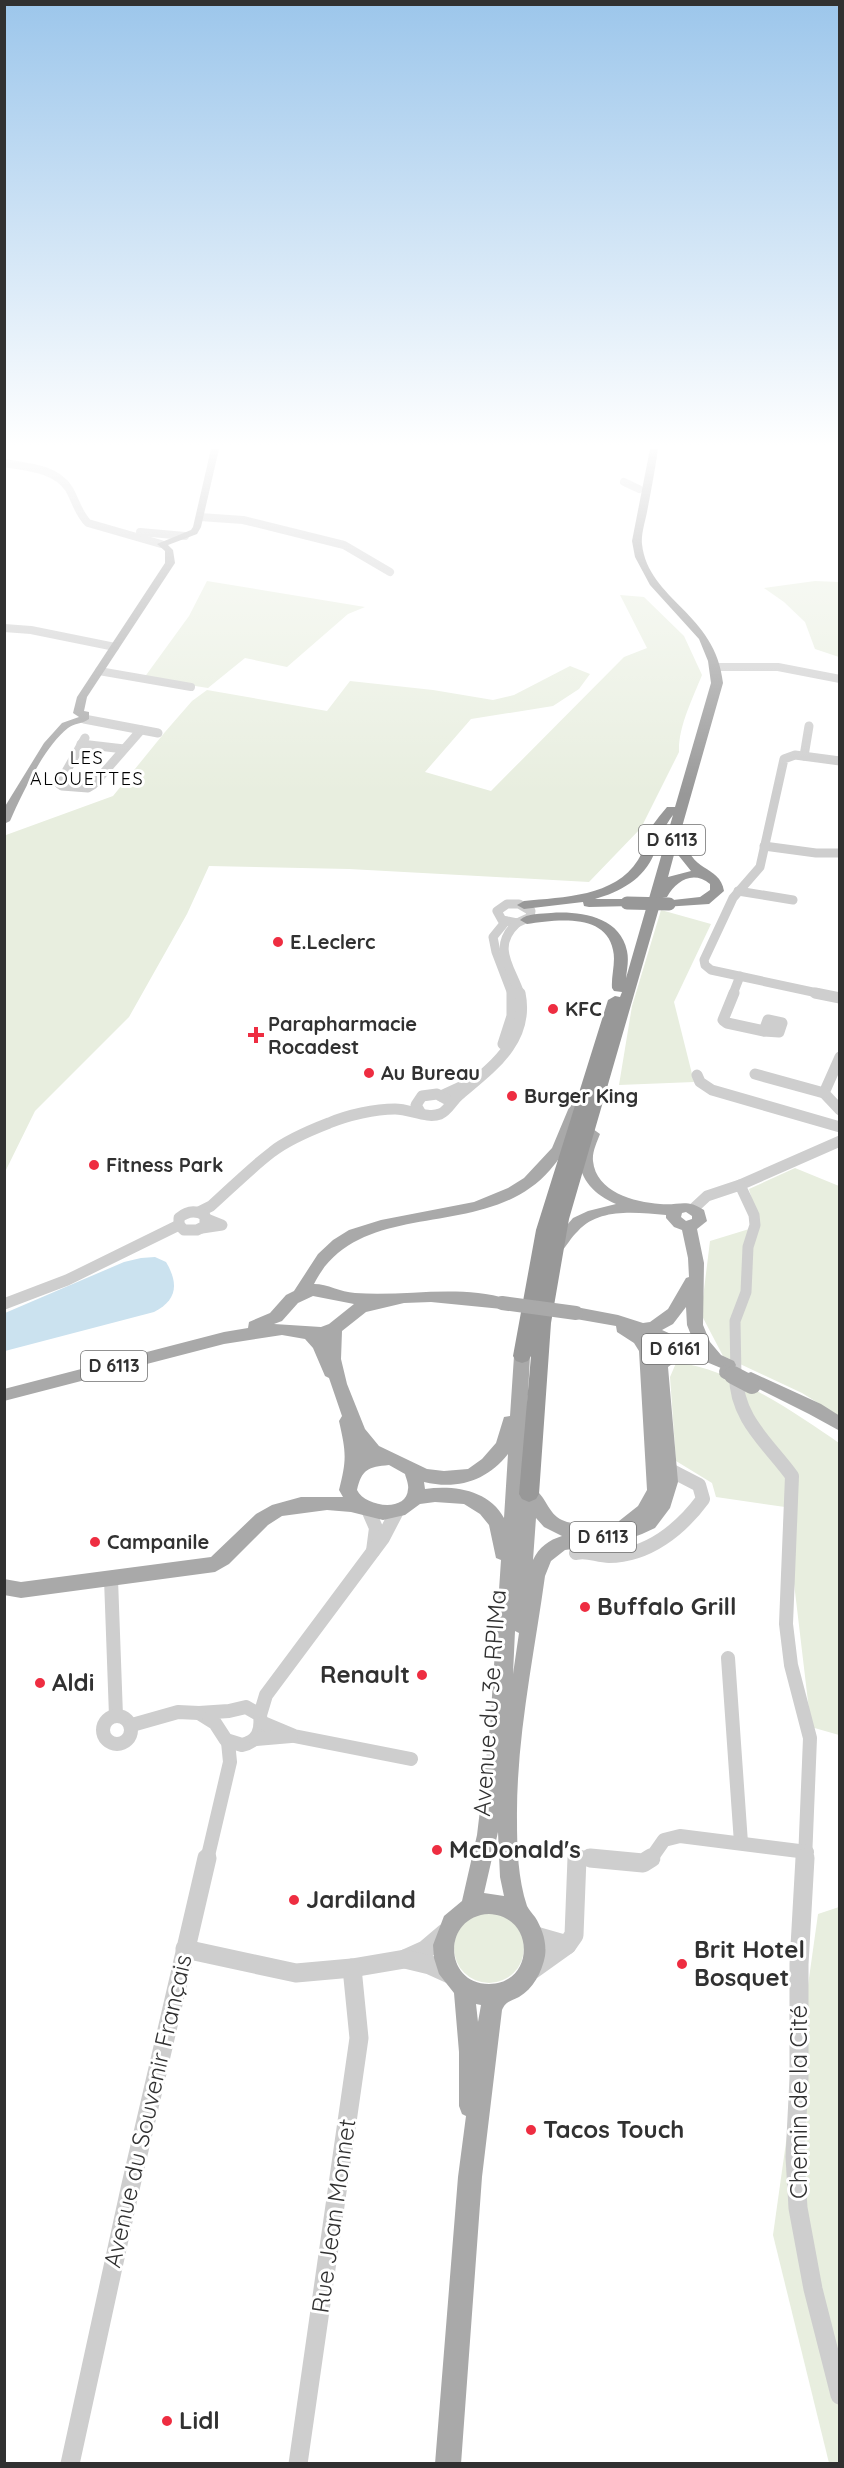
<svg xmlns="http://www.w3.org/2000/svg" width="844" height="2468" viewBox="0 0 844 2468" font-family="Quicksand,sans-serif">
  <style>
    .green { fill: #e8eedf }
    .water { fill: #cbe2ef }
    .lines { fill: none; stroke-linecap: round; stroke-linejoin: round }
    .minor-far4 { stroke: #cecece; stroke-width: 8 }
    .minor-far3 { stroke: #cecece; stroke-width: 9 }
    .minor-far2 { stroke: #cecece; stroke-width: 11 }
    .minor-far1 { stroke: #cecece; stroke-width: 14 }
    .minor { stroke: #cecece; stroke-width: 19 }
    .major { fill: #a9a9a9; fill-rule: evenodd }
    .highway { fill: #989898; fill-rule: evenodd }
    .major-bridge-far1 { stroke: #a9a9a9; stroke-width: 14 }
    .major-bridge { stroke: #a9a9a9; stroke-width: 18 }
    .highway-bridge { stroke: #989898; stroke-width: 13 }
    .poi-dot { fill: #ee2d41; stroke: #fff; stroke-width: 2 }
    .labels { text-anchor: middle; stroke-width: 6; stroke-linejoin: round; paint-order: stroke }
    .far-neighbourhood-label { font-size: 18px; letter-spacing: 1.5px; fill: #000; stroke: #fff }
    .shield { fill: #fff; stroke: #6f6f6f; stroke-width: 1.5 }
    .shield-label { font-size: 18px; font-weight: bold; fill: #313131 }
    .poi-label { font-size: 20px; font-weight: bold; fill: #313131; stroke: #fff; text-anchor: start }
    .near-poi-label { font-size: 24px; font-weight: bold; fill: #313131; stroke: #fff; text-anchor: start }
    .near-street-label { font-size: 24px; fill: #313131; stroke: #fff }
  </style>
  <rect width="100%" height="100%" fill="#fff"/>
  <!-- green -->
  <g class="green">
    <polygon points="207,581 365,607 348,614 287,667 245,658 208,688 144,678 189,616"/>
    <polygon points="815,581 839,582 839,657 815,649 805,622 784,602 764,588"/>
    <path d="M620 595 644 597 684 636 702 675C693 698 678 727 679 752L641 828 589 882 349 869 209 866 187 914 129 1017 35 1111 5 1172 6 835 113 796 165 732 192 701 207 690 327 711 350 681 433 690 493 700 514 695 570 666 590 674 579 689 553 706 471 719 425 772 491 791 624 657 647 648Z"/>
    <polygon points="661,910 711,924 674,1002 694,1082 619,1085 632,1006"/>
    <polygon points="795,1168 839,1186 839,1416 802,1393 723,1356 701,1314 710,1241 759,1226 749,1189"/>
    <path d="M676 1363C727 1366 797 1414 839 1443V1735L811 1727 785 1507 716 1497 712 1483 676 1461 670 1377Z"/>
    <polygon points="839,1907 839,2463 829,2463 773,2235 818,1914"/>
    <circle cx="489" cy="1948" r="35"/>
  </g>
  <!-- water -->
  <path class="water" d="M155 1257 166 1262C179 1284 177 1300 154 1312L5 1351V1313L124 1262 141 1258Z"/>
  <g class="lines">
    <!-- minor-far4 -->
    <g class="minor-far4">
      <path d="M4 463C26 467 56 468 69 489 76 501 78 513 88 523L161 544"/>
      <polyline points="624,482 639,489"/>
      <polyline points="200,517 243,520 344,545 390,572"/>
      <polyline points="140,532 185,536"/>
      <polyline points="4,628 31,630 115,647"/>
      <polyline points="716,667 778,667 840,679"/>
      <polyline points="99,671 191,687"/>
    </g>
    <!-- minor-far3 -->
    <g class="minor-far3">
      <polyline points="84,719 158,733"/>
      <polyline points="85,738 59,784 62,786 88,788 93,785 141,730"/>
      <polyline points="81,744 124,749"/>
      <polyline points="804,756 809,726"/>
      <polyline points="764,846 816,853 840,853"/>
      <polyline points="738,891 793,900"/>
      <polygon points="507,904 519,904 531,911 530,917 517,923 502,920 497,911"/>
      <polyline points="506,921 493,937 496,952 512,994"/>
      <path d="M517 923C491 947 511 967 520 994"/>
      <polyline points="733,994 740,976"/>
      <polyline points="822,994 711,970 705,965 704,960 733,898 760,867 784,759 795,755 840,761"/>
    </g>
    <!-- minor-far2 -->
    <g class="minor-far2">
      <polyline points="734,993 723,1020 727,1023 764,1031"/>
      <polyline points="815,993 840,998"/>
      <polygon points="768,1020 782,1023 779,1032 764,1031"/>
      <polyline points="503,1044 512,1016 512,993"/>
      <polyline points="840,1057 824,1093 840,1110"/>
      <polyline points="755,1074 824,1093"/>
      <polyline points="697,1075 700,1082 712,1090 840,1127"/>
      <polyline points="441,1096 465,1085"/>
      <polyline points="420,1112 416,1105 422,1096 437,1094 446,1099"/>
      <polyline points="693,1209 707,1196 740,1185 840,1141"/>
      <path d="M199 1212 211 1206C231 1188 251 1168 272 1152 287 1140 311 1130 329 1123 348 1115 375 1109 395 1109 410 1109 427 1119 440 1114 448 1111 452 1101 459 1095 491 1068 530 1041 520 993"/>
      <polyline points="179,1225 184,1230 197,1230 205,1226 205,1216"/>
      <path d="M179 1225V1218C187 1211 195 1210 204 1215"/>
      <polyline points="202,1228 222,1225 207,1219"/>
      <polyline points="4,1304 67,1280 179,1225"/>
      <polyline points="736,1377 735,1321 746,1292 748,1247 755,1225 754,1215 740,1185"/>
    </g>
    <!-- minor-far1 -->
    <g class="minor-far1">
      <path d="M736 1375C736 1419 768 1443 792 1476L786 1624 791 1665 810 1738 805 1860"/>
      <polyline points="369,1512 376,1528 373,1551"/>
      <path d="M576 1553C588 1550 597 1556 609 1556 648 1556 681 1529 703 1499L699 1485 668 1469 664 1471"/>
      <polyline points="111,1579 116,1716"/>
      <polyline points="728,1658 741,1843"/>
      <path d="M246 1707 260 1715C262 1731 258 1741 242 1745L226 1740 215 1723 199 1713 229 1711Z"/>
      <polyline points="260,1715 266,1695 383,1538 397,1511"/>
      <circle cx="117" cy="1730" r="14"/>
      <polyline points="263,1723 294,1736 411,1759"/>
      <polyline points="132,1725 178,1712 199,1713"/>
      <polyline points="256,1739 291,1736"/>
      <polyline points="207,1860 230,1762 228,1742"/>
      <polyline points="577,1860 577,1857 607,1860"/>
      <polyline points="650,1860 664,1840 680,1836 807,1852"/>
    </g>
    <!-- minor -->
    <g class="minor">
      <polyline points="590,1858 643,1863 651,1858"/>
      <polyline points="805,1858 799,1964 799,2078 795,2157 798,2208 813,2289 840,2395"/>
      <polyline points="532,1935 567,1945"/>
      <polyline points="185,1949 296,1973 352,1968 405,1959 425,1950 445,1933"/>
      <polyline points="405,1959 430,1965 452,1975"/>
      <polyline points="532,1970 567,1945 574,1935 577,1858"/>
      <polyline points="70,2464 130,2189 207,1858"/>
      <polyline points="298,2464 359,2038 352,1968"/>
    </g>
    <!-- major -->
    <g class="major">
      <path d="M211 449H219L201 527 197 534 168 545 173 550 175 563 87 697 84 711 89 712V719C83 724 74 723 68 728 44 747 22 794 10 821L4 824V808L44 743 62 723 79 717 73 713 77 697 165 563V551L157 544 191 530 193 527Z"/>
      <path d="M577 1100 584 1105C575 1129 567 1151 550 1170 486 1244 359 1194 314 1284 328 1284 340 1292 355 1293 406 1297 457 1284 508 1299L510 1303 508 1307 502 1309 431 1302 404 1303 366 1312 342 1331 341 1359 347 1384 365 1429 379 1446 427 1469 444 1471 468 1469 482 1459 496 1443 504 1417 510 1416 514 1356 516 1352H528L530 1356 523 1489C541 1482 545 1508 557 1517 570 1527 585 1521 599 1526L601 1530 617 1528 619 1521 638 1506 647 1490 639 1351 634 1343 617 1332 616 1326 576 1319 570 1317 568 1313 570 1309 576 1307 618 1315 643 1323 650 1322 668 1309 686 1278 689 1277 688 1258 682 1230 674 1227 666 1218V1215C638 1213 600 1207 578 1231 571 1237 567 1246 560 1253H550L547 1249 550 1245 573 1218 588 1211 616 1204C590 1193 573 1172 582 1144 585 1137 585 1131 593 1129L600 1134C597 1142 592 1152 593 1161 596 1192 634 1202 660 1204 679 1206 686 1198 704 1210L707 1221 697 1229 704 1263 703 1325 710 1342 721 1355 734 1361 736 1365 734 1369 728 1371 697 1358C688 1365 677 1359 668 1367L678 1482 670 1508 655 1528 642 1534 620 1542 565 1550 551 1561 545 1576C534 1656 516 1739 517 1820 517 1848 518 1879 527 1906 529 1910 532 1913 535 1917 542 1928 547 1942 545 1956 542 1972 533 1989 519 1997 511 2001 506 2001 502 2010L482 2177 461 2464H435L458 2177 466 2116 462 2114 459 2106V2052L454 1993 439 1974 434 1958 433 1945 444 1916 462 1901 477 1835 490 1726 501 1560 496 1558 489 1525 480 1514 464 1504 435 1502 420 1504 405 1515 383 1520 351 1512 327 1510 282 1516 268 1525 229 1564 215 1572 21 1598 4 1595V1579L21 1582 211 1557 256 1514 272 1505 301 1497H343L339 1490C347 1459 346 1452 339 1421L342 1416 329 1378 325 1376 313 1348 305 1339 282 1335 224 1344 4 1401V1389L224 1332 248 1328 249 1322 270 1313 286 1295 294 1291 318 1254 333 1240 349 1230 381 1220 474 1202 508 1188 524 1178 552 1148 570 1105ZM686 1212 692 1216V1219L686 1221 681 1217 682 1213ZM313 1296 354 1304 329 1324 321 1327 274 1324 282 1321 298 1303ZM686 1307 687 1325 695 1345 662 1330 673 1324ZM647 1337 677 1350 661 1355 656 1361 655 1350ZM508 1454 504 1518C489 1490 454 1485 425 1489L424 1482C457 1490 487 1481 508 1454ZM389 1465 405 1474C406 1478 409 1485 408 1489 407 1513 365 1507 357 1490 362 1469 368 1467 389 1465ZM536 1518 544 1527 562 1536C549 1540 539 1547 533 1560ZM515 1631 519 1633 513 1674ZM498 1832 500 1877 504 1896 484 1893ZM489 1914C536 1916 535 1984 489 1984 443 1984 442 1916 489 1914ZM476 2004 481 2005 478 2022Z"/>
      <polygon points="751,1372 821,1404 840,1416 840,1431 809,1414 745,1382 743,1378 745,1374"/>
    </g>
    <!-- highway -->
    <path class="highway" d="M650 449H658C655 470 651 491 647 512 645 522 641 534 642 544 648 600 716 613 723 683L682 827 687 831C683 873 720 863 724 891L709 904 664 907 662 904 664 901 700 897 710 890V884C693 870 676 881 667 897L662 898 569 1219 551 1323 539 1494 536 1499 529 1502 522 1499 519 1494 531 1356 528 1361 522 1363 516 1361 513 1356 536 1230 608 1000 615 996 620 997 622 992 614 991 612 988C611 976 616 962 613 950 606 912 554 920 527 924L520 920C527 913 542 914 551 913 579 911 620 916 627 951 629 960 627 969 626 978L673 815C663 828 660 839 654 854 644 879 620 892 595 899H627L634 903 632 906 589 907 584 906 583 902 524 909 517 905 524 901C563 897 615 897 638 860 643 852 645 842 648 834 652 824 660 816 667 807H675L711 683 708 661 699 639 650 585 635 557 632 541ZM675 851 691 871 668 877Z"/>
    <!-- major-bridge-far1 -->
    <g class="major-bridge-far1">
      <polyline points="502,1303 576,1313"/>
      <polyline points="726,1372 736,1377"/>
    </g>
    <!-- major-bridge -->
    <polyline class="major-bridge" points="733,1375 752,1385"/>
    <!-- highway-bridge -->
    <polyline class="highway-bridge" points="627,903 669,904"/>
  </g>
  <!-- sky -->
  <linearGradient id="sky" x2="0" y2="1"><stop stop-color="#9cc6eb"/><stop offset="0.56" stop-color="#fff"/><stop offset="1" stop-color="#fff" stop-opacity="0"/></linearGradient>
  <rect width="844" height="795" fill="url(#sky)"/>
  <!-- markers -->
  <g class="poi-dot">
    <circle cx="278" cy="942" r="6"/>
    <circle cx="553" cy="1009" r="6"/>
    <path d="M253 1026h6v6h6v6h-6v6h-6v-6h-6v-6h6z"/>
    <circle cx="369" cy="1073" r="6"/>
    <circle cx="512" cy="1096" r="6"/>
    <circle cx="94" cy="1165" r="6"/>
    <circle cx="95" cy="1542" r="6"/>
    <circle cx="585" cy="1607" r="6"/>
    <circle cx="422" cy="1675" r="6"/>
    <circle cx="40" cy="1683" r="6"/>
    <circle cx="437" cy="1850" r="6"/>
    <circle cx="294" cy="1900" r="6"/>
    <circle cx="682" cy="1964" r="6"/>
    <circle cx="531" cy="2130" r="6"/>
    <circle cx="167" cy="2421" r="6"/>
  </g>
  <g class="labels">
    <!-- far-neighbourhood labels -->
    <g class="far-neighbourhood-label">
      <text x="87" y="764">LES<tspan x="87" dy="21">ALOUETTES</tspan></text>
    </g>
    <!-- shield labels -->
    <g class="shield">
      <rect x="639" y="825" width="66" height="30" rx="4.5"/>
      <rect x="642" y="1334" width="66" height="30" rx="4.5"/>
      <rect x="81" y="1351" width="66" height="30" rx="4.5"/>
      <rect x="570" y="1522" width="66" height="30" rx="4.5"/>
    </g>
    <g class="shield-label">
      <text x="672" y="846">D 6113</text>
      <text x="675" y="1355">D 6161</text>
      <text x="114" y="1372">D 6113</text>
      <text x="603" y="1543">D 6113</text>
    </g>
    <!-- poi labels -->
    <g class="poi-label">
      <text x="290" y="949">E.Leclerc</text>
      <text x="565" y="1016">KFC</text>
      <text x="268" y="1031">Parapharmacie<tspan x="268" dy="23">Rocadest</tspan></text>
      <text x="381" y="1080">Au Bureau</text>
      <text x="524" y="1103">Burger King</text>
      <text x="106" y="1172">Fitness Park</text>
      <text x="107" y="1549">Campanile</text>
    </g>
    <!-- near-poi labels -->
    <g class="near-poi-label">
      <text x="597" y="1615">Buffalo Grill</text>
      <text x="410" y="1683" text-anchor="end">Renault</text>
      <text x="52" y="1691">Aldi</text>
      <text x="449" y="1858">McDonald's</text>
      <text x="306" y="1908">Jardiland</text>
      <text x="694" y="1958">Brit Hotel<tspan x="694" dy="28">Bosquet</tspan></text>
      <text x="543" y="2138">Tacos Touch</text>
      <text x="179" y="2429">Lidl</text>
    </g>
    <!-- near-street labels -->
    <g class="near-street-label">
      <text transform="translate(490 1703) rotate(-86)" y="8">Avenue du 3e RPIMa</text>
      <text transform="translate(799 2102) rotate(-90)" y="8">Chemin de la Cité</text>
      <text transform="translate(148 2111) rotate(-77)" y="8">Avenue du Souvenir Français</text>
      <text transform="translate(334 2216) rotate(-82)" y="8">Rue Jean Monnet</text>
    </g>
  </g>
  <!-- border -->
  <rect width="844" height="2468" fill="none" stroke="#313131" stroke-width="12"/>
</svg>
